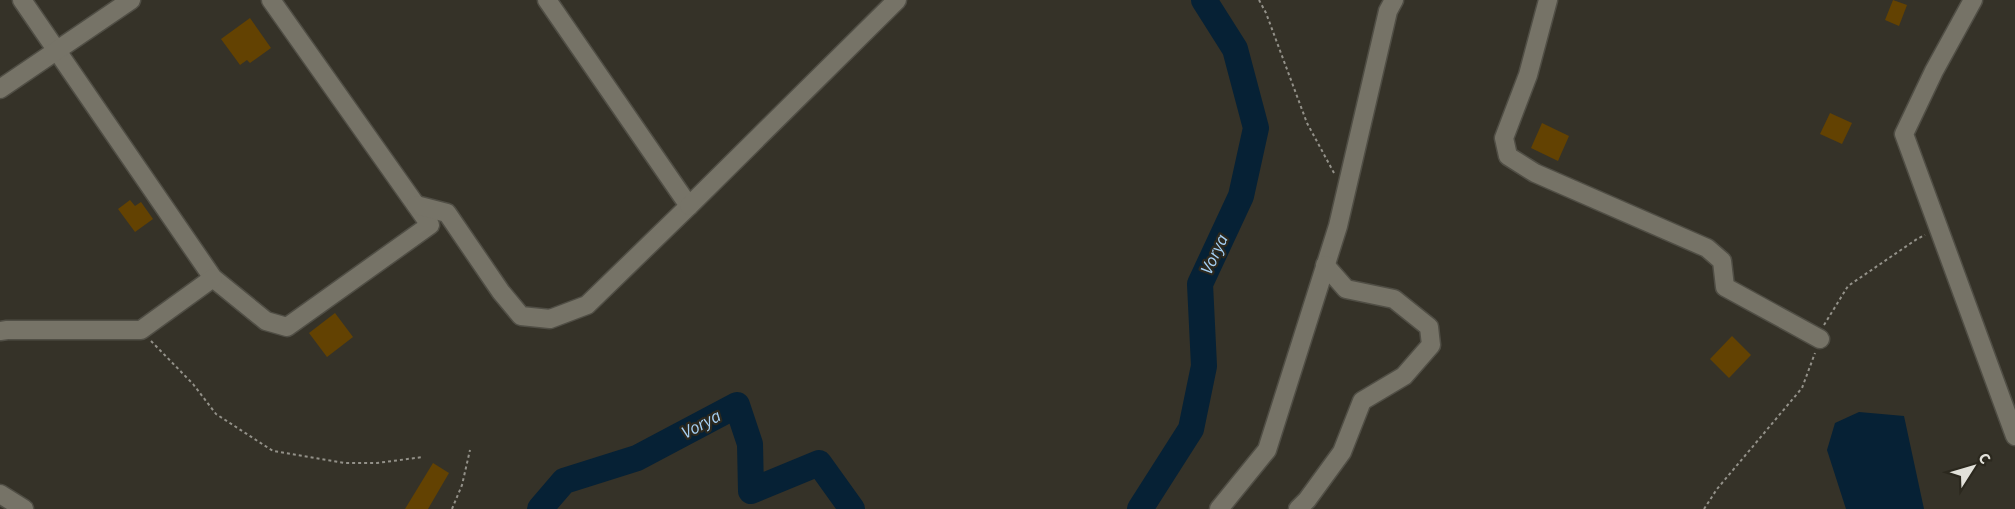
<svg xmlns="http://www.w3.org/2000/svg" width="2015" height="509" viewBox="0 0 2015 509" font-family="'Source Sans 3',sans-serif">
  <style>
    .water { fill: #062135 }
    .lines { fill: none; stroke-linecap: round; stroke-linejoin: round }
    .river { stroke: #062135; stroke-width: 26 }
    .building { fill: #634202 }
    .minor-casing { stroke: #504e45; stroke-width: 21 }
    .path { stroke: #939189; stroke-width: 2; stroke-dasharray: 3 3; stroke-linecap: butt }
    .minor { stroke: #767367; stroke-width: 18 }
    .labels { text-anchor: middle; stroke-width: 4.5; stroke-linejoin: round; paint-order: stroke }
    .water-label { font-size: 18px; font-style: italic; fill: #a5d0f4; stroke: #2b281e }
  </style>
  <rect width="100%" height="100%" fill="#353228"/>
  <!-- water -->
  <polygon class="water" points="1859,412 1904,416 1924,509 1846,509 1827,450 1835,423"/>
  <g class="lines">
    <!-- river -->
    <g class="river">
      <polyline points="540,509 564,481 637,458 737,405 750,444 751,491 819,463 852,509"/>
      <polyline points="1140,509 1191,429 1204,366 1200,284 1241,196 1256,128 1235,49 1204,0"/>
    </g>
  </g>
  <!-- building -->
  <g class="building">
    <polygon points="1893,0 1907,5 1899,26 1885,20"/>
    <polygon points="250,18 271,48 250,63 247,60 240,65 221,39"/>
    <polygon points="1830,113 1852,123 1842,144 1820,134"/>
    <polygon points="1542,123 1569,136 1558,161 1531,148"/>
    <polygon points="130,200 135,206 141,202 153,219 135,232 118,209"/>
    <polygon points="335,313 353,337 327,357 309,333"/>
    <polygon points="1732,336 1751,355 1729,378 1710,359"/>
    <polygon points="433,463 449,473 428,509 405,509"/>
  </g>
  <g class="lines">
    <!-- minor casing -->
    <g class="minor-casing">
      <g id="minor">
        <polyline points="22,0 213,278 266,321 287,327 430,225 271,0"/>
        <polyline points="1548,0 1528,75 1504,138 1508,156 1535,173 1707,248 1722,261 1725,287 1820,339"/>
        <polyline points="1973,0 1934,71 1904,134 2015,436"/>
        <polyline points="0,89 131,0"/>
        <polyline points="416,205 447,213 501,292 521,316 550,319 587,305 689,206 547,0"/>
        <polyline points="689,206 897,0"/>
        <polyline points="0,331 7,330 141,330 213,278"/>
        <polyline points="0,494 24,509"/>
        <polyline points="1219,509 1267,450 1338,226 1388,11 1394,0"/>
        <polyline points="1298,509 1307,500 1342,452 1362,401 1404,376 1431,345 1429,327 1394,299 1346,289 1325,265"/>
      </g>
    </g>
    <!-- path -->
    <g class="path">
      <polyline points="1259,0 1266,13 1307,123 1334,173"/>
      <polyline points="1824,325 1848,286 1917,239 1925,235"/>
      <polyline points="151,341 193,384 216,414 273,451 344,463 377,463 423,457"/>
      <polyline points="452,509 462,485 470,450"/>
      <polyline points="1704,509 1717,489 1802,388 1815,353"/>
    </g>
    <!-- minor -->
    <use href="#minor" class="minor"/>
  </g>
  <g class="labels">
    <!-- water labels -->
    <g class="water-label">
      <text transform="translate(1214 254) rotate(-65)" y="6">Vorya</text>
      <text transform="translate(701 424) rotate(-28)" y="6">Vorya</text>
    </g>
  </g>
  <!-- north arrow -->
  <g transform="translate(1973 467) rotate(53)" stroke="#2b281e" stroke-width="4.5" paint-order="stroke">
  <path d="M0-4.5L10 22L0 15L-10 22Z" fill="#e2e1da"/>
  <text y="-9" font-size="16" font-weight="bold" text-anchor="middle" fill="#e2e1da">С</text>
  </g>
</svg>
